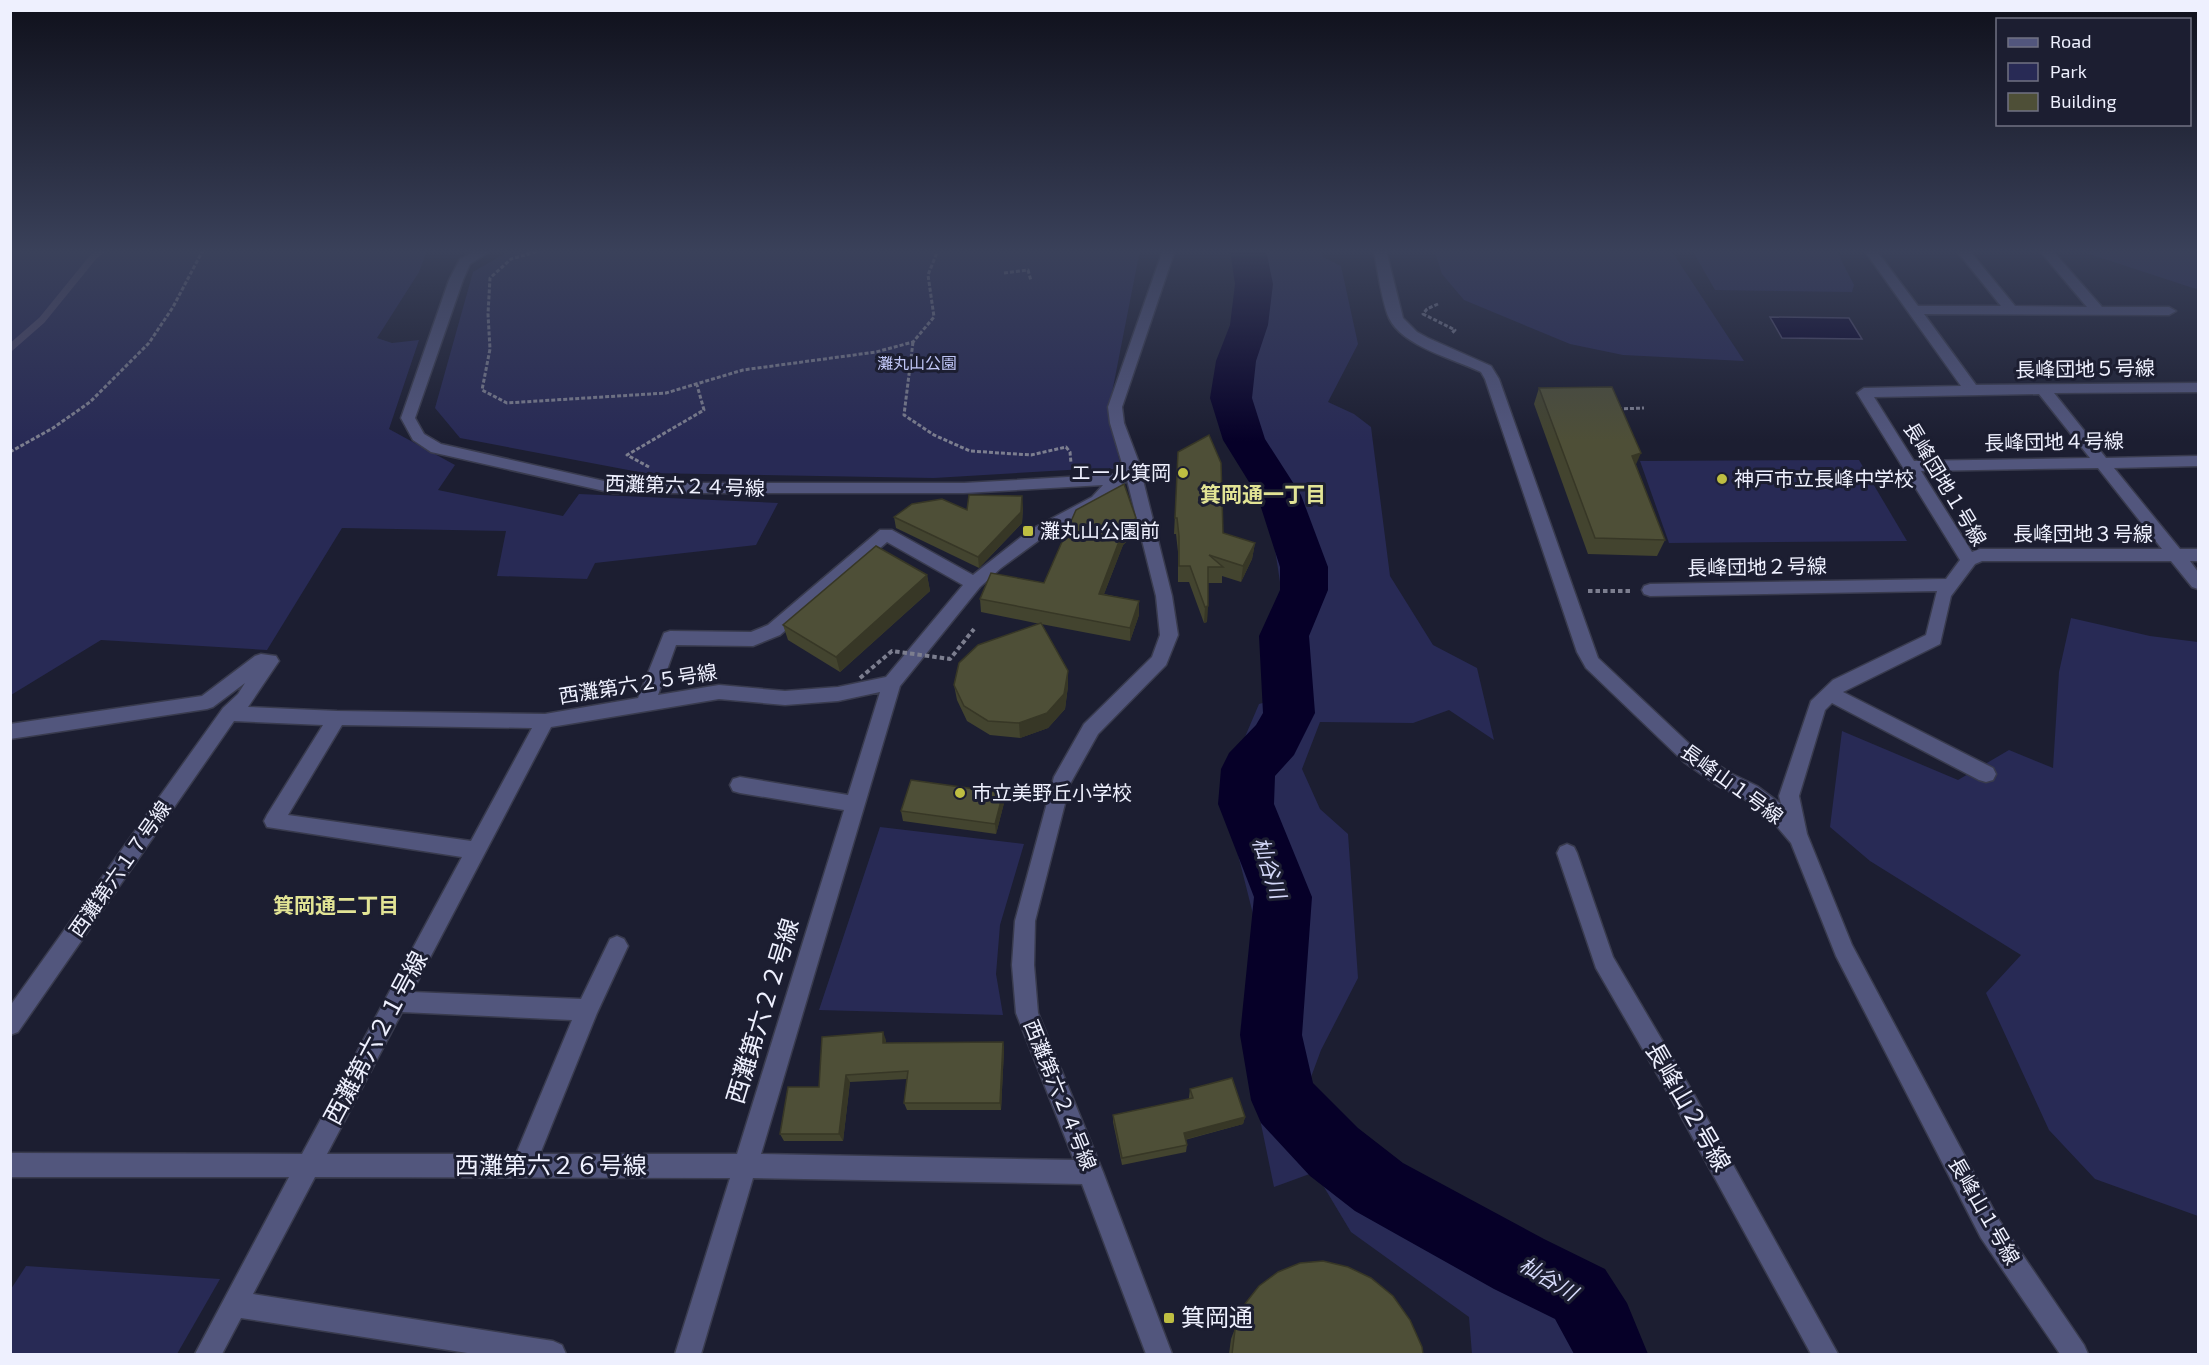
<svg xmlns="http://www.w3.org/2000/svg" width="2209" height="1365" viewBox="0 0 2209 1365" font-family="'Exo 2','Noto Sans JP',sans-serif">
  <style>
    .green { fill: #282a55 }
    .water { fill: #060028; stroke: #4c4868; stroke-width: 1.5 }
    .lines { fill: none; stroke-linecap: round; stroke-linejoin: round }
    .stream { stroke: #4c4868; stroke-width: 7 }
    .river { fill: #060028; fill-rule: evenodd }
    .minor-casing { stroke: #393b4e; stroke-width: 3 }
    .path-far1 { stroke: #7c7e8f; stroke-width: 3; stroke-dasharray: 4 2; stroke-linecap: butt }
    .path { stroke: #7c7e8f; stroke-width: 4; stroke-dasharray: 4.5 3; stroke-linecap: butt }
    .minor { fill: #52567d; fill-rule: evenodd }
    .path-bridge { stroke: #7c7e8f; stroke-width: 4; stroke-dasharray: 4.5 3; stroke-linecap: butt }
    .wall { fill: #43442f }
    .shaded-wall { fill: #373726 }
    .building { fill: #4e4f37; stroke: #373726; stroke-width: 1.5 }
    .poi-dot { fill: #bebe42; stroke: #1c1e31; stroke-width: 2 }
    .labels { text-anchor: middle; stroke-width: 6; stroke-linejoin: round; paint-order: stroke }
    .far-park-label { font-size: 16px; fill: #bfc5f5; stroke: #1c1e31 }
    .street-label { font-size: 20px; fill: #eef0fe; stroke: #1c1e31 }
    .poi-label { font-size: 20px; fill: #eef0fe; stroke: #1c1e31; text-anchor: start }
    .neighbourhood-label { font-size: 21px; font-weight: bold; fill: #e2e495; stroke: #1c1e31 }
    .water-label { font-size: 21px; font-style: italic; fill: #d5d9fa; stroke: #1c1e31 }
    .near-street-label { font-size: 24px; fill: #eef0fe; stroke: #1c1e31 }
    .near-poi-label { font-size: 24px; fill: #eef0fe; stroke: #1c1e31; text-anchor: start }
  </style>
  <rect width="100%" height="100%" fill="#1c1e31"/>
  <!-- green -->
  <g class="green">
    <polygon points="11,250 427,250 419,272 377,338 392,343 419,340 389,429 455,465 438,490 563,516 579,494 778,503 756,545 595,563 587,579 497,576 506,531 342,528 267,650 101,640 11,695"/>
    <polygon points="511,250 1140,250 1108,413 1120,463 1114,469 1093,471 1085,469 934,478 644,473 460,438 435,408 473,272"/>
    <polygon points="1233,250 1322,250 1323,257 1341,266 1358,344 1328,402 1354,414 1371,427 1390,576 1433,645 1477,668 1494,740 1449,710 1413,723 1320,722 1302,769 1320,809 1348,834 1358,978 1321,1050 1304,1096 1300,1144 1364,1197 1444,1199 1545,1250 1595,1325 1601,1354 1472,1354 1469,1317 1351,1232 1315,1172 1274,1187 1241,1027 1256,926 1222,791 1259,704 1301,693 1301,659 1291,655 1270,516 1228,437 1221,407 1245,292"/>
    <polygon points="1434,250 1671,250 1744,361 1623,355 1570,344 1464,300 1442,274"/>
    <polygon points="1692,250 1836,250 1854,285 1852,292 1715,290"/>
    <polygon points="2077,250 2198,250 2198,289 2193,288"/>
    <polygon points="1859,460 1907,541 1669,543 1640,461"/>
    <polygon points="2071,618 2150,636 2198,642 2198,1216 2095,1179 2049,1130 1986,993 2021,955 1870,861 1830,827 1842,731 1958,780 2009,750 2053,768 2059,672"/>
    <polygon points="880,827 1024,844 1000,925 996,974 1003,1015 819,1010"/>
    <polygon points="26,1266 220,1279 177,1354 11,1354 11,1289"/>
  </g>
  <!-- water -->
  <polygon class="water" points="1770,317 1849,318 1862,339 1782,338"/>
  <g class="lines">
    <!-- stream -->
    <polyline class="stream" points="10,348 42,320 94,256 102,250"/>
    <!-- river -->
    <polygon class="river" points="1230,250 1266,250 1273,284 1268,325 1256,361 1252,398 1265,439 1301,495 1328,567 1328,590 1309,636 1315,713 1294,755 1275,776 1274,804 1312,897 1302,1035 1313,1083 1358,1128 1403,1163 1544,1239 1605,1269 1627,1303 1648,1354 1574,1354 1555,1319 1494,1289 1355,1211 1310,1176 1261,1123 1251,1100 1240,1035 1254,897 1218,804 1221,769 1229,753 1256,725 1263,713 1259,636 1280,590 1280,567 1257,495 1223,440 1210,398 1216,361 1230,325 1235,284"/>
    <!-- minor casing -->
    <g class="minor-casing">
      <g id="minor">
        <path d="M477 250H492L470 264 463 280 415 418 424 434 441 444 613 483H964L1120 474 1126 477 1110 423 1108 407 1163 250H1175L1122 407 1124 423 1138 460 1172 596 1178 635 1166 665 1098 734 1070 784 1035 921 1034 965 1038 1013 1103 1172 1172 1354H1146L1082 1184 753 1178 701 1354H675L730 1178 315 1177 253 1294 553 1341 562 1345 566 1354H474L241 1318 222 1354H195L289 1177H10V1153L302 1154 462 857 267 827 264 821 267 815 323 725 234 721 18 1032 10 1035V1006L223 708 238 694 245 683 213 707 207 709 10 739V724L202 696 255 656 261 654 276 656 279 661 248 707 337 711 545 714 638 698 664 633 670 631 751 632 768 625 880 530H892L973 575 1030 530 1092 497 1103 485 964 493H613L431 452 413 440 401 418 449 280 460 259ZM1127 480 1156 596 1160 635 1152 657 1084 724 1054 777 1015 921 1012 965 1016 1013 1074 1160 761 1154 900 686 980 587 1001 568 1042 538 1104 505ZM887 542 963 585 886 677 838 687 785 691 719 685 658 695 676 645 753 646 780 635ZM880 692 848 795 740 777 733 779 730 785 733 791 740 793 844 810 737 1154H540L597 1013 628 946 624 939 617 936 610 939 581 999 412 992 551 727 719 699 785 705 838 701ZM342 725 532 728 471 841 288 815ZM402 1012 572 1020 516 1154H327Z"/>
        <path d="M1374 250H1386L1403 318 1417 332 1428 338 1491 366 1499 379 1598 658 1698 752 1732 774 1757 786 1781 804 1779 796 1811 701 1833 680 1926 635 1937 591 1650 596 1644 594 1642 590 1644 586 1650 584 1946 579 1960 560 1857 393 1864 388 1961 386 1864 250H1876L1918 306H2001L1956 250H1969L2015 306 2087 307 2039 250H2052L2102 307H2169L2176 311 2169 315 1924 314 1976 385 2198 383V392L2054 393 2106 458 2198 456V466L2114 468 2180 549H2198V561H2190L2198 572V589L2192 587 2171 561H1982L1975 564 1951 596 1940 644 1843 692 1993 768 1996 774 1993 780 1986 782 1979 780 1832 703 1825 710 1799 796 1807 834 1852 945 1999 1220 2084 1345 2088 1354H2060L1981 1238 1836 956 1791 843 1769 817 1743 798 1718 786 1684 762 1586 668 1577 652 1485 379 1481 372C1454 359 1402 346 1389 318 1382 302 1377 268 1374 250ZM2039 394 2090 458 1914 461 1874 397ZM2098 468 2162 549H1980L1972 552 1921 471Z"/>
        <polygon points="1567,844 1574,847 1577,853 1613,957 1692,1091 1838,1354 1811,1354 1676,1107 1596,968 1557,853 1560,847"/>
      </g>
    </g>
    <!-- path-far1 -->
    <g class="path-far1">
      <polyline points="542,250 511,259 490,278 488,314 490,349 482,390 507,403 666,393 743,370 876,352 913,342 934,317 928,275 938,250"/>
      <polyline points="1004,273 1028,270 1031,281"/>
      <polyline points="1438,304 1427,309 1423,314 1455,330 1451,334"/>
      <polyline points="913,342 904,415 934,435 970,451 1031,455 1066,447 1070,452 1071,463"/>
      <polyline points="1618,409 1644,408"/>
      <polyline points="10,452 53,428 90,402 149,343 173,307 203,250"/>
      <polyline points="649,467 627,455 704,410 697,385"/>
    </g>
    <!-- path -->
    <polyline class="path" points="1588,591 1631,591"/>
    <!-- minor -->
    <use href="#minor" class="minor"/>
    <!-- path-bridge -->
    <polyline class="path-bridge" points="860,678 892,651 950,659 974,629"/>
  </g>
  <!-- wall -->
  <g class="wall">
    <polygon points="1539,388 1636,465 1665,540 1657,556 1588,554 1534,404"/>
    <polygon points="1178,452 1223,533 1255,543 1252,559 1241,582 1222,576 1222,583 1208,583 1207,622 1204,623 1189,582 1178,582 1178,552 1176,534 1174,534"/>
    <polygon points="1023,507 1022,523 979,568 896,528 894,517"/>
    <polygon points="1136,532 1123,545 1104,594 1139,601 1139,615 1130,641 1041,624 1068,686 1065,709 1048,728 1020,738 990,735 967,721 957,700 954,685 1040,624 981,612 980,599 1044,583"/>
    <polygon points="927,575 930,591 840,672 788,640 783,625"/>
    <polygon points="1004,803 996,834 903,821 901,811"/>
    <polygon points="886,1040 886,1043 1003,1042 1004,1050 1001,1110 907,1110 904,1103 907,1079 850,1082 843,1141 784,1141 780,1134 819,1087"/>
    <polygon points="1190,1089 1245,1117 1243,1124 1185,1140 1187,1145 1186,1152 1122,1165 1113,1122 1113,1115 1189,1099 1189,1097"/>
    <polygon points="1244,1305 1423,1354 1229,1354 1231,1339"/>
  </g>
  <!-- shaded-wall -->
  <g class="shaded-wall">
    <polygon points="1641,453 1634,469 1632,456"/>
    <polygon points="1022,496 1023,507 1022,523 979,568 978,557"/>
    <polygon points="1136,518 1136,532 1123,545 1099,607 1099,594 1123,531"/>
    <polygon points="1255,543 1252,559 1241,582 1243,566"/>
    <polygon points="927,575 930,591 840,672 836,657"/>
    <polygon points="1139,601 1139,615 1130,641 1130,628"/>
    <polygon points="1208,606 1207,622 1204,623 1205,607"/>
    <polygon points="1068,671 1068,686 1065,709 1048,728 1020,738 1019,723"/>
    <polygon points="1003,793 1004,803 996,834 995,824"/>
    <polygon points="883,1032 886,1040 886,1051 883,1043"/>
    <polygon points="1003,1042 1004,1050 1001,1110 1000,1103"/>
    <polygon points="846,1075 850,1082 843,1141 839,1134"/>
    <polygon points="1245,1117 1243,1124 1183,1140 1184,1133"/>
  </g>
  <!-- building -->
  <g class="building">
    <polygon points="1612,387 1641,453 1632,456 1665,540 1595,538 1539,388"/>
    <polygon points="1209,435 1221,463 1223,533 1255,543 1243,566 1209,555 1223,567 1208,567 1208,606 1205,607 1190,566 1179,566 1179,536 1177,518 1175,518 1178,452"/>
    <polygon points="1124,484 1136,518 1123,531 1099,594 1139,601 1130,628 980,599 991,573 1044,583 1076,510"/>
    <polygon points="969,495 1022,496 1021,512 978,557 894,517 912,504 942,499 967,510"/>
    <polygon points="876,546 927,575 836,657 783,625"/>
    <polygon points="1041,623 1068,671 1064,694 1047,713 1019,723 988,721 964,706 954,685 959,663 978,645"/>
    <polygon points="911,780 1003,793 995,824 901,811"/>
    <polygon points="883,1032 883,1043 1003,1042 1000,1103 904,1103 908,1071 846,1075 839,1134 780,1134 788,1087 819,1087 822,1037"/>
    <polygon points="1232,1078 1245,1117 1184,1133 1187,1145 1122,1158 1113,1115 1193,1098 1190,1089"/>
    <polygon points="1323,1261 1348,1267 1371,1278 1393,1296 1410,1320 1422,1347 1423,1354 1232,1354 1235,1330 1244,1305 1259,1286 1278,1272 1300,1263"/>
  </g>
  <!-- sky -->
  <linearGradient id="sky" x2="0" y2="1"><stop stop-color="#0f101b"/><stop offset="0.57" stop-color="#3a415a"/><stop offset="1" stop-color="#3a415a" stop-opacity="0"/></linearGradient>
  <rect width="2209" height="441" fill="url(#sky)"/>
  <!-- markers -->
  <g class="poi-dot">
    <circle cx="1183" cy="473" r="6"/>
    <circle cx="1722" cy="479" r="6"/>
    <rect x="1022" y="525" width="12" height="12" rx="3"/>
    <circle cx="960" cy="793" r="6"/>
    <rect x="1163" y="1312" width="12" height="12" rx="3"/>
  </g>
  <g class="labels">
    <!-- far-park labels -->
    <g class="far-park-label">
      <text x="917" y="369">灘丸山公園</text>
    </g>
    <!-- street labels -->
    <g class="street-label">
      <text transform="translate(2085 369) rotate(-1)" y="7">長峰団地５号線</text>
      <text transform="translate(2054 442) rotate(-1)" y="7">長峰団地４号線</text>
      <text transform="translate(1945 484) rotate(59)" y="7">長峰団地１号線</text>
      <text transform="translate(685 486) rotate(2)" y="7">西灘第六２４号線</text>
      <text x="2083" y="541">長峰団地３号線</text>
      <text transform="translate(1757 567) rotate(-1)" y="7">長峰団地２号線</text>
      <text transform="translate(638 684) rotate(-9)" y="7">西灘第六２５号線</text>
      <text transform="translate(1732 784) rotate(36)" y="7">長峰山１号線</text>
      <text transform="translate(120 869) rotate(-55)" y="7">西灘第六１７号線</text>
      <text transform="translate(1060 1095) rotate(68)" y="7">西灘第六２４号線</text>
      <text transform="translate(1984 1211) rotate(60)" y="7">長峰山１号線</text>
    </g>
    <!-- poi labels -->
    <g class="poi-label">
      <text x="1171" y="480" text-anchor="end">エール箕岡</text>
      <text x="1734" y="486">神戸市立長峰中学校</text>
      <text x="1040" y="538">灘丸山公園前</text>
      <text x="972" y="800">市立美野丘小学校</text>
    </g>
    <!-- neighbourhood labels -->
    <g class="neighbourhood-label">
      <text x="1263" y="502">箕岡通一丁目</text>
      <text x="336" y="913">箕岡通二丁目</text>
    </g>
    <!-- water labels -->
    <g class="water-label">
      <text transform="translate(1269 868) rotate(72)" y="7">杣谷川</text>
      <text transform="translate(1548 1279) rotate(31)" y="7">杣谷川</text>
    </g>
    <!-- near-street labels -->
    <g class="near-street-label">
      <text transform="translate(763 1011) rotate(-73)" y="8">西灘第六２２号線</text>
      <text transform="translate(376 1038) rotate(-62)" y="8">西灘第六２１号線</text>
      <text transform="translate(1688 1107) rotate(60)" y="8">長峰山２号線</text>
      <text x="551" y="1174">西灘第六２６号線</text>
    </g>
    <!-- near-poi labels -->
    <g class="near-poi-label">
      <text x="1181" y="1326">箕岡通</text>
    </g>
  </g>
  <!-- border -->
  <rect width="2209" height="1365" fill="none" stroke="#eef0fe" stroke-width="24"/>
  <!-- legend -->
  <rect x="1996" y="18" width="195" height="108" fill="#1c1e31" stroke="#707283" stroke-width="1.5"/>
  <rect x="2008" y="38" width="30" height="9" fill="#52567d" stroke="#707283" stroke-width="1.5"/>
  <text x="2050" y="48" font-size="18" fill="#eef0fe">Road</text>
  <rect x="2008" y="63" width="30" height="18" fill="#282a55" stroke="#707283" stroke-width="1.5"/>
  <text x="2050" y="78" font-size="18" fill="#eef0fe">Park</text>
  <rect x="2008" y="93" width="30" height="18" fill="#4e4f37" stroke="#707283" stroke-width="1.5"/>
  <text x="2050" y="108" font-size="18" fill="#eef0fe">Building</text>
</svg>
